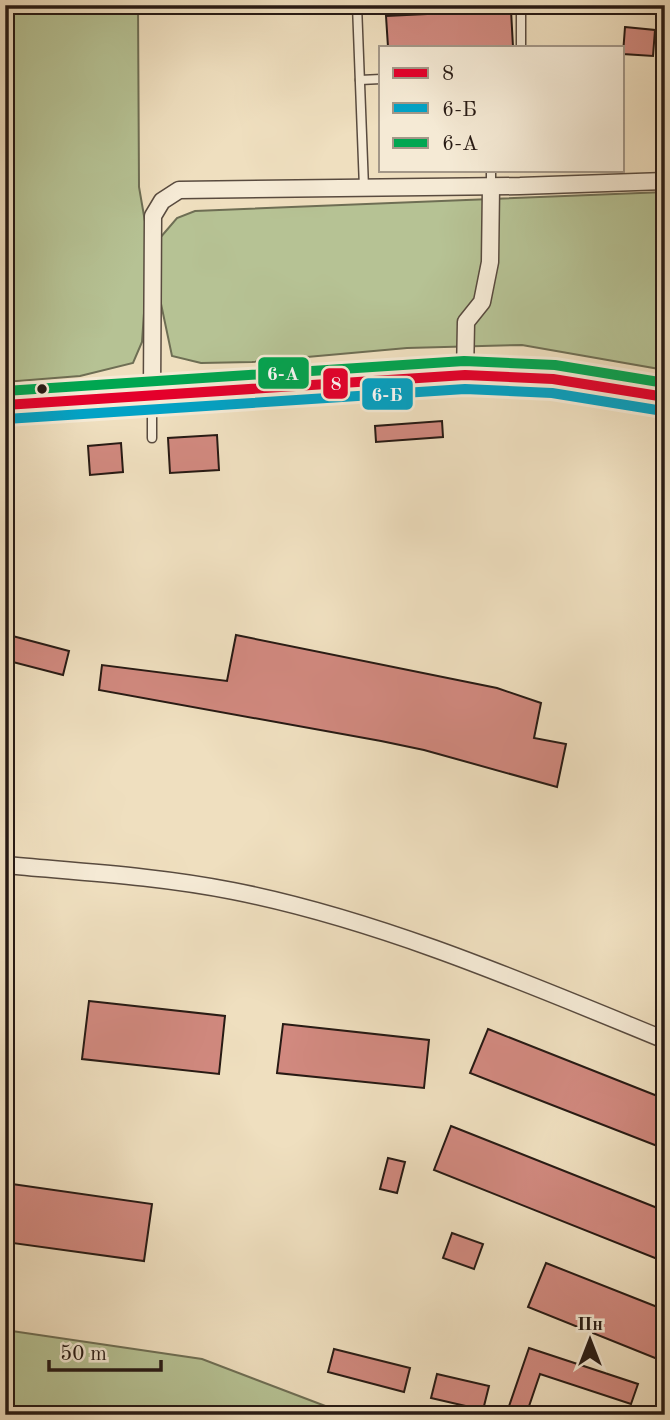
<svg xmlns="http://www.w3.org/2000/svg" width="670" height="1420" viewBox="0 0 670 1420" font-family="'Old Standard TT',serif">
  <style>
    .green { fill: #b6c294; stroke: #6e6e54; stroke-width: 2 }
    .building { fill: #d1897f; stroke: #271a14; stroke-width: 2 }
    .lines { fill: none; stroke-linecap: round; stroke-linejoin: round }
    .lane-casing { stroke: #594b3f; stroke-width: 11 }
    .street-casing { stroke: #594b3f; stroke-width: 19 }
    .primary-casing { stroke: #271a14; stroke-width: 28 }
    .lane { stroke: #f5ead5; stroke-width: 8 }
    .street { stroke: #f5ead5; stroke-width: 16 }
    .primary { stroke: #e8c080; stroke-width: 24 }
    .bus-1-casing { stroke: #f5ead5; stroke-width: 16 }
    .bus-2-casing { stroke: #f5ead5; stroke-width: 16 }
    .bus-3-casing { stroke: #f5ead5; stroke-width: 16 }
    .bus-1 { stroke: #e4002b; stroke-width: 10 }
    .bus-2 { stroke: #02a2c5; stroke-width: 10 }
    .bus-3 { stroke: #00a651; stroke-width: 10 }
    .bus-dot { fill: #271a14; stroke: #f5ead5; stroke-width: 2.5 }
    .line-badge { stroke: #f5ead5; stroke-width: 2.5 }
    .badge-label { font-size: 19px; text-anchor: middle; font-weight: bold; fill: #fff }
  </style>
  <rect width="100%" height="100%" fill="#efdfbf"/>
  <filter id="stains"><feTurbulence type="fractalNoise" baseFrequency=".00286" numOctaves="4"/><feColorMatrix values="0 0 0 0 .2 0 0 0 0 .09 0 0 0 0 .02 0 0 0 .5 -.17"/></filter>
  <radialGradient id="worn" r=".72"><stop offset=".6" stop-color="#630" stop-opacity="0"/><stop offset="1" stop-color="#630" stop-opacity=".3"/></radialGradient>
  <!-- green -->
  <g class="green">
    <polygon points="5,5 138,5 139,187 148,239 160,238 177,218 195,211 665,192 665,370 522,345 407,348 252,362 201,363 172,356 160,299 145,299 142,342 133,363 80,376 5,382"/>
    <polygon points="5,1330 202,1359 349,1415 5,1415"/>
  </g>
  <!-- building -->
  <g class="building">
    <polygon points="511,10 513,47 388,47 386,16"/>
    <polygon points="625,27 655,30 653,56 623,54"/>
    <polygon points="442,421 443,437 376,442 375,426"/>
    <polygon points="217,435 219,470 170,473 168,438"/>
    <polygon points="121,443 123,472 90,475 88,446"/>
    <polygon points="5,634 69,651 63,675 5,660"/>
    <polygon points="236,635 497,688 541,703 534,738 566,744 557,787 424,750 381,741 99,690 102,665 227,681"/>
    <polygon points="89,1001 225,1016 219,1074 82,1059"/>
    <polygon points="283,1024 429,1040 424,1088 277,1073"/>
    <polygon points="488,1029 665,1099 665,1149 470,1073"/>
    <polygon points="451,1126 665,1211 665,1262 434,1170"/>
    <polygon points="388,1158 405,1162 397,1193 380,1189"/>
    <polygon points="5,1183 152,1204 144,1261 5,1242"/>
    <polygon points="452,1233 483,1244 474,1269 443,1258"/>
    <polygon points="546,1263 665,1310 665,1362 528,1307"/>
    <polygon points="529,1348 638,1384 631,1404 540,1374 526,1415 506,1415"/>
    <polygon points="334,1349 410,1368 404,1392 328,1372"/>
    <polygon points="437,1374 489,1386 483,1410 431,1398"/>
  </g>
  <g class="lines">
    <!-- lane casing -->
    <g class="lane-casing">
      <g id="lane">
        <polyline points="357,5 364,188"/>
        <polyline points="521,5 521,47"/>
        <polyline points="360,80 381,79"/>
        <polyline points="491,187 491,170"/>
        <polyline points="152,398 152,438"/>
      </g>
    </g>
    <!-- street casing -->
    <g class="street-casing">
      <g id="street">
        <polyline points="465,375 466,322 482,302 490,262 491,187"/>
        <polyline points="152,395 153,216 162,201 179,190 520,186 665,181"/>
        <path d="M5 865C81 872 158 876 233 891 380 920 526 983 665 1040"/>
      </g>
    </g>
    <!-- primary casing -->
    <g class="primary-casing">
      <polyline id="primary" points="5,405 465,375 553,379 665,397"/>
    </g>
    <!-- lane -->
    <use href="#lane" class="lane"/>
    <!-- street -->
    <use href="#street" class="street"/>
    <!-- primary -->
    <use href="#primary" class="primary"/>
    <!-- bus-1 casing -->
    <g class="bus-1-casing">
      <polyline id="bus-1" points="5,405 465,375 553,379 665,397"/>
    </g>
    <!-- bus-2 casing -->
    <g class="bus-2-casing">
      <polyline id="bus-2" points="6,419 465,389 552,393 663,411"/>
    </g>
    <!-- bus-3 casing -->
    <g class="bus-3-casing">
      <polyline id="bus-3" points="5,391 464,361 555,365 665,383"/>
    </g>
    <!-- bus-1 -->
    <use href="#bus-1" class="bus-1"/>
    <!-- bus-2 -->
    <use href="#bus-2" class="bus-2"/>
    <!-- bus-3 -->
    <use href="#bus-3" class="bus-3"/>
  </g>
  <!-- markers -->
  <circle class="bus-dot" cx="42" cy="389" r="6"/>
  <g class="line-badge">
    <rect x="257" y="356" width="53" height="34" rx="7" fill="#00a651"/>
    <rect x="322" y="367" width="27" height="33" rx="7" fill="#e4002b"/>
    <rect x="361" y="377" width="53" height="34" rx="7" fill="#02a2c5"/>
  </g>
  <g class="badge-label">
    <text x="283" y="380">6-А</text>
    <text x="336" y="390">8</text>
    <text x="387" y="401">6-Б</text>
  </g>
  <!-- margin -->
  <rect width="670" height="1420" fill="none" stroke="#efdfbf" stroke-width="28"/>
  <rect x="7" y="7" width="656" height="1406" fill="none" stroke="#271a14" stroke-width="3.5"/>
  <rect x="14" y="14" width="642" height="1392" fill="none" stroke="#271a14" stroke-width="2"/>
  <!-- legend -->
  <rect x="379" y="46" width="245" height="126" fill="#f5ead5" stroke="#a39788" stroke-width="2"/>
  <rect x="393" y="68" width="35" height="10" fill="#e4002b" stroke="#a39788" stroke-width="2"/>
  <text x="442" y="80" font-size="21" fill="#271a14">8</text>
  <rect x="393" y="103" width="35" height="10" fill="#02a2c5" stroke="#a39788" stroke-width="2"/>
  <text x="442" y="116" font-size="21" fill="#271a14">6-Б</text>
  <rect x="393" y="138" width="35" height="10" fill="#00a651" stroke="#a39788" stroke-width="2"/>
  <text x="442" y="150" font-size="21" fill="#271a14">6-А</text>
  <!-- north arrow -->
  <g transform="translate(590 1340)" stroke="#f5ead5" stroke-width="5" paint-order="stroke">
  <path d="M0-5L12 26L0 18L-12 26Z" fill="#271a14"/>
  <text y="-10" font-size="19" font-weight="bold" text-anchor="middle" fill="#271a14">Пн</text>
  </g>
  <!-- scale -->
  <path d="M49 1360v10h112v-10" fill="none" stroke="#271a14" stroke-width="3.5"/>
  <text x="60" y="1360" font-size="21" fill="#271a14" stroke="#f5ead5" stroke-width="5" paint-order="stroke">50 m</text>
  <rect width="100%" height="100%" filter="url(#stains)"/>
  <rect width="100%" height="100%" fill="url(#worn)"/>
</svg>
